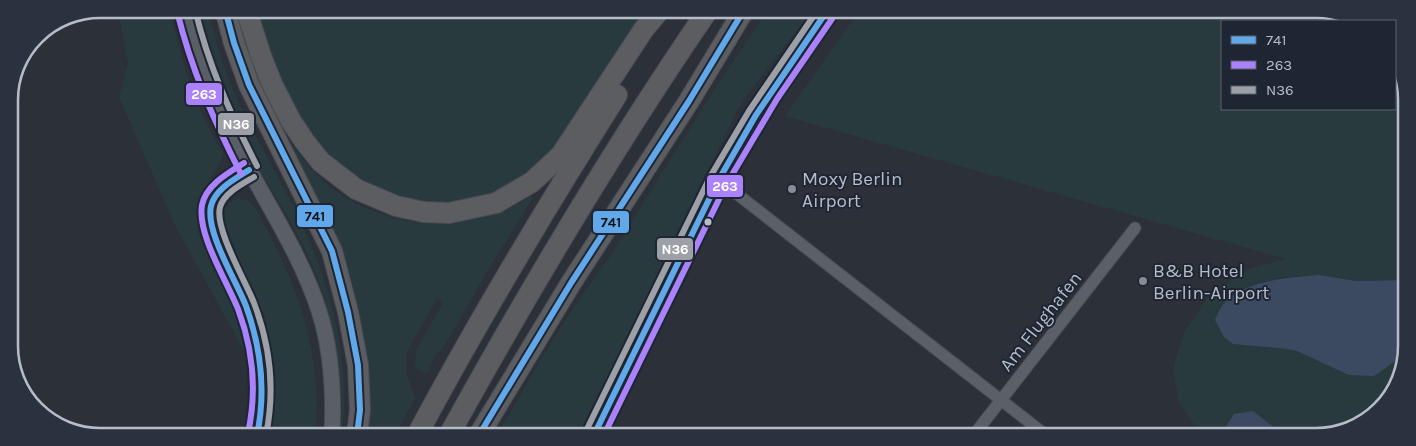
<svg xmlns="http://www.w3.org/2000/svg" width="1416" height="446" viewBox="0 0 1416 446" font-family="Karla,sans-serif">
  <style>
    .green { fill: #293a3e }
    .water { fill: #3b4961 }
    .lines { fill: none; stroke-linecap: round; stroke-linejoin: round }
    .street-casing { stroke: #484b51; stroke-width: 13 }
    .secondary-casing { stroke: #484b51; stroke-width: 17 }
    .highway-casing { stroke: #494c53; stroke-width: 22 }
    .street { stroke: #5b5f67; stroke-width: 11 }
    .secondary { stroke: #5a5e65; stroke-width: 15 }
    .highway { stroke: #5b5d60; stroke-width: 20 }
    .bus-1-casing { stroke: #1f2633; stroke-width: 10 }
    .bus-2-casing { stroke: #1f2633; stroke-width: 10 }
    .bus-3-casing { stroke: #1f2633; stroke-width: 10 }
    .bus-1 { stroke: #60a8ea; stroke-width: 6 }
    .bus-2 { stroke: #aa82fc; stroke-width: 6 }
    .bus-3 { stroke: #9da0a7; stroke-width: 6 }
    .poi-dot { fill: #868b96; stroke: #1f2633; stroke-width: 2 }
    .bus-dot { fill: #b6bcc9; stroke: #1f2633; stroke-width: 2 }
    .labels { text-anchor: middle; stroke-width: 4; stroke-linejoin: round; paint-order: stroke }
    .poi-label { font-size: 19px; fill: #b6bcc9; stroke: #1f2633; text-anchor: start }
    .street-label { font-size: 19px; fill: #b6bcc9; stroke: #1f2633 }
    .rim { fill: none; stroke: #b6bcc9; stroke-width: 2.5 }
    .line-badge { stroke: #1f2633; stroke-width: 2 }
    .badge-label { font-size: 14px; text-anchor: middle; font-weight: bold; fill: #fff }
    .pale-badge-label { font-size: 14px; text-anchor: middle; font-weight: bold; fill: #111 }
  </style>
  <rect width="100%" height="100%" fill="#2c3038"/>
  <!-- green -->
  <g class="green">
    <path d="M118 9H170C180 58 196 110 223 153 219 173 198 189 197 209 195 240 213 262 226 288 236 308 242 329 244 351L175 225 119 97 128 63Z"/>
    <path d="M194 9H208C215 39 223 68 236 96 253 134 275 170 294 207 328 278 352 355 342 435H340C346 374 332 308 307 253 288 212 260 175 238 134 217 95 205 52 194 9Z"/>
    <polygon points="255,9 646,10 552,155 527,176 492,195 464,203 422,204 361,184 314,143 281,87"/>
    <polygon points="768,10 812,11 741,103 579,435 497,435 546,351 574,307 609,258 714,90"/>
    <polygon points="859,11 1320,12 1337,21 1222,21 1222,109 1395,109 1395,60 1406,82 1405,280 1356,281 1320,275 1284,277 1259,283 1233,344 1279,348 1297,351 1318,360 1401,357 1404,347 1404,370 1372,418 1322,437 1283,437 1281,433 1225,428 1223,437 1210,437 1196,427 1179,402 1173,370 1184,332 1212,292 1249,269 1286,259 785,116"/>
    <path d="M276 120C288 139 301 159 317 175 361 219 428 233 487 216 494 214 502 212 509 209 517 205 524 200 531 195L533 198 491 265 442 350 437 352 429 368 431 370 425 373 415 368 417 348 443 303 437 298 406 353V371L415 399 395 435H366L367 369 360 318 350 278 338 246Z"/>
    <path d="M238 199C254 198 260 218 267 230 301 294 323 361 315 435H264L266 355 264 339 249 292 222 224 223 210 232 201Z"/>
  </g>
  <!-- water -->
  <g class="water">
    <path d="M1320 275 1356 281 1405 280 1404 347 1401 357 1374 376 1349 375 1297 351 1279 348 1233 344 1224 337 1215 320C1217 316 1219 310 1222 306 1241 280 1291 277 1320 275Z"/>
    <polygon points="1253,411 1281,433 1283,437 1223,437 1225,428 1234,414"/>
  </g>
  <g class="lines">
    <!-- street casing -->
    <g class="street-casing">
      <g id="street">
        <polyline points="718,181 737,194 1047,436"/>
        <polyline points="973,436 1135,228"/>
      </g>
    </g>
    <!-- secondary casing -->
    <g class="secondary-casing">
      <g id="secondary">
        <path d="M186 9C198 66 221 121 250 171 275 217 303 261 319 311 332 351 334 393 332 435"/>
        <path d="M249 170C235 179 216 189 211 206 205 226 238 285 246 306 260 346 268 393 257 435"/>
        <path d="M594 435 718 181C750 121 788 66 827 11"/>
      </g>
    </g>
    <!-- highway casing -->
    <g class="highway-casing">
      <g id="highway">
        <polyline points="225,9 234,43 249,85 332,251 348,312 358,365 360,410 357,435"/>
        <polyline points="246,9 261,56 272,84 291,121 305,142 321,162 356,189 396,206 424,212 449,213 496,203 532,182 561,155 644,29 660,10"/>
        <path d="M417 435C479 319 547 206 617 95"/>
        <path d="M449 435C529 290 614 147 708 10"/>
        <polyline points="479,435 571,283 689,101 744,10"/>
      </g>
    </g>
    <!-- street -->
    <use href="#street" class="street"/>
    <!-- secondary -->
    <use href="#secondary" class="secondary"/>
    <!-- highway -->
    <use href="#highway" class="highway"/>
    <!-- bus-1 casing -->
    <g class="bus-1-casing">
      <g id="bus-1">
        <polyline points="225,9 234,43 249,85 332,251 348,312 358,365 360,410 357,435"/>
        <path d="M249 170C235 179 215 189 211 206 205 232 237 282 246 306 261 348 266 392 257 435"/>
        <polyline points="479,435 571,283 689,101 744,10"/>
        <polyline points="594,435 718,181 756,115 827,11"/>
      </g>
    </g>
    <!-- bus-2 casing -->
    <g class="bus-2-casing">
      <g id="bus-2">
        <path d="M177 11C191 69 214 121 241 174"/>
        <path d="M244 163C228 173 206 185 202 205 197 235 227 281 238 309 253 349 257 392 248 433"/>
        <polyline points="604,435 726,185 777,99 834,16"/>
      </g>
    </g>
    <!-- bus-3 casing -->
    <g class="bus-3-casing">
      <g id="bus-3">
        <path d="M195 9C208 65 231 115 257 166"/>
        <path d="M254 177C242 184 224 193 220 207 214 228 246 282 254 303 270 345 275 391 266 435"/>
        <polyline points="586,431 710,177 749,111 817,11"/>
      </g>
    </g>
    <!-- bus-1 -->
    <use href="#bus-1" class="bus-1"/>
    <!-- bus-2 -->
    <use href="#bus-2" class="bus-2"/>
    <!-- bus-3 -->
    <use href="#bus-3" class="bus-3"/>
  </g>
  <!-- markers -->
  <g class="poi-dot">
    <circle cx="792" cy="189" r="5"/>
    <circle cx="1143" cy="281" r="5"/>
  </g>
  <circle class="bus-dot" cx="708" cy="222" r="4.5"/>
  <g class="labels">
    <!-- poi labels -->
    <g class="poi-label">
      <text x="802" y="185">Moxy Berlin<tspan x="802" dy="22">Airport</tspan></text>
      <text x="1153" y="277">B&amp;B Hotel<tspan x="1153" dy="22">Berlin-Airport</tspan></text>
    </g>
    <!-- street labels -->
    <g class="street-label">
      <text transform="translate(1040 321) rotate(-52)" y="7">Am Flughafen</text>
    </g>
  </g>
  <!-- crop -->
  <path d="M0 0H1416V446H0ZM100 18H1316A82 82 0 0 1 1398 100V346A82 82 0 0 1 1316 428H100A82 82 0 0 1 18 346V100A82 82 0 0 1 100 18Z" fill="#2b323f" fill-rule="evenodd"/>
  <path class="rim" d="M100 18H1316A82 82 0 0 1 1398 100V346A82 82 0 0 1 1316 428H100A82 82 0 0 1 18 346V100A82 82 0 0 1 100 18Z"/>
  <g class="line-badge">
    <rect x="185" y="82" width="38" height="24" rx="5" fill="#aa82fc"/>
    <rect x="217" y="112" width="38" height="24" rx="5" fill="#9da0a7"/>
    <rect x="706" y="174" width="38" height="24" rx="5" fill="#aa82fc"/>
    <rect x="296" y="204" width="38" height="24" rx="5" fill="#60a8ea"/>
    <rect x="592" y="210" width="38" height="24" rx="5" fill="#60a8ea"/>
    <rect x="656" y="237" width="38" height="24" rx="5" fill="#9da0a7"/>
  </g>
  <g class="badge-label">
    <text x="204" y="99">263</text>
    <text x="236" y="129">N36</text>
    <text x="725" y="191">263</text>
    <text x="675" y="254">N36</text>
  </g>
  <g class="pale-badge-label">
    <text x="315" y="221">741</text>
    <text x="611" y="227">741</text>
  </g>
  <!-- legend -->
  <rect x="1221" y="20" width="175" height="90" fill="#1f2633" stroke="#5b626f"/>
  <rect x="1231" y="36" width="25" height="8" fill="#60a8ea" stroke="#5b626f"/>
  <text x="1266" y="45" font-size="15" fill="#b6bcc9">741</text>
  <rect x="1231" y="61" width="25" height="8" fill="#aa82fc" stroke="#5b626f"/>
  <text x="1266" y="70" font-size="15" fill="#b6bcc9">263</text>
  <rect x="1231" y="86" width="25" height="8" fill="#9da0a7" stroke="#5b626f"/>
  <text x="1266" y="95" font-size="15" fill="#b6bcc9">N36</text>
</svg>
